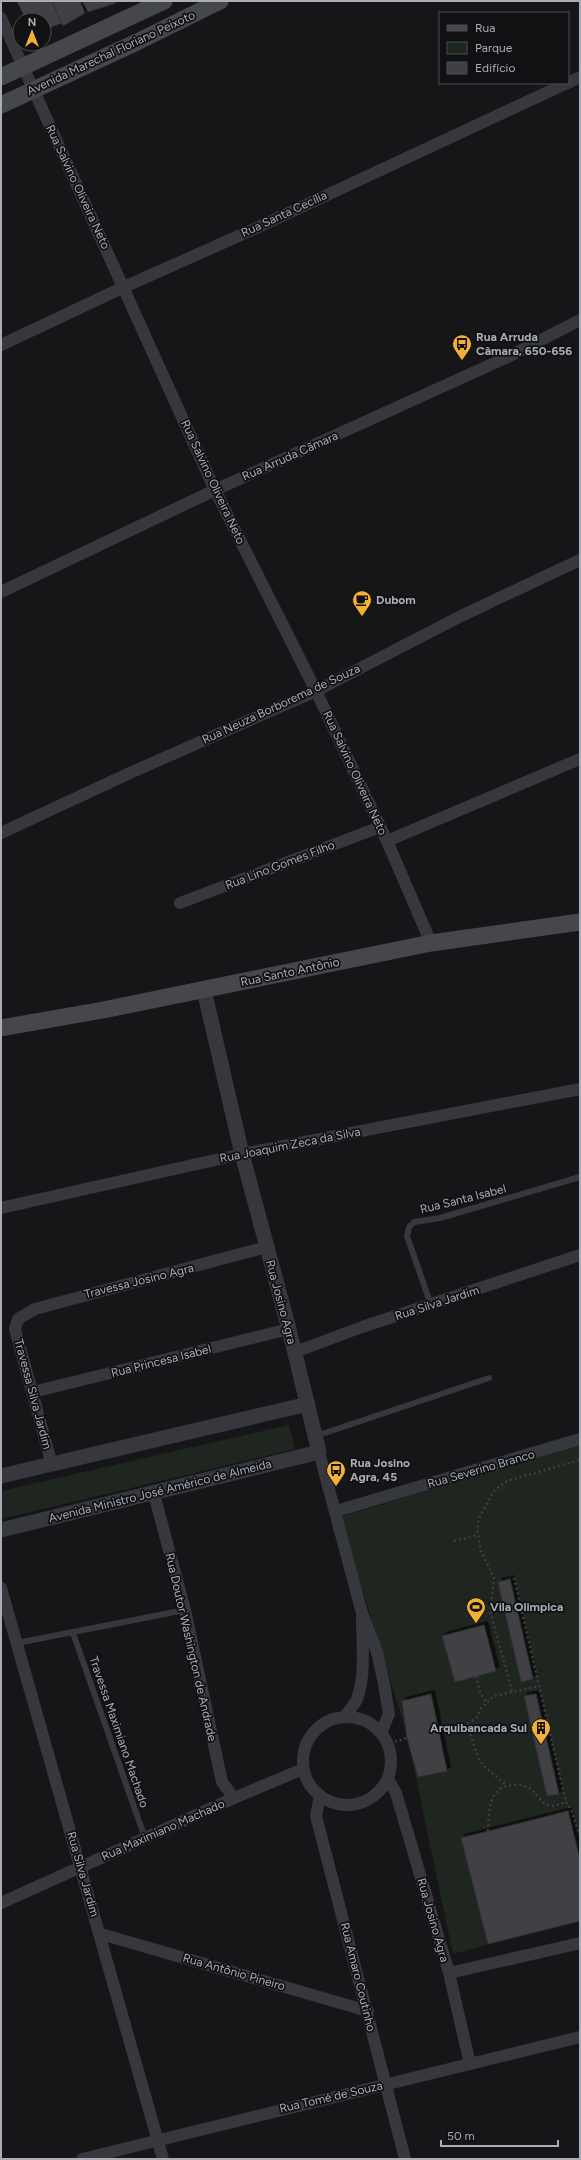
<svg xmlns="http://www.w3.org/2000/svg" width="581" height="2160" viewBox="0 0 581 2160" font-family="Figtree,sans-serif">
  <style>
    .green { fill: #1e261f }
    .building { fill: #404145; stroke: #303034; filter: url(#shadow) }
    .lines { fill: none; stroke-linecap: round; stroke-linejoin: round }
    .path { stroke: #3d3f44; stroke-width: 2.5; stroke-dasharray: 2 3; stroke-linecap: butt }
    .service { stroke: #37383d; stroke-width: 6 }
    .minor { stroke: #37383d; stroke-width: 12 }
    .tertiary { stroke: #37383d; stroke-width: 15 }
    .secondary { stroke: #45474d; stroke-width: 17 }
    .labels { text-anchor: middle; stroke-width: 3.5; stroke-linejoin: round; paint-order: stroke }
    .street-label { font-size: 12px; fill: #a8adb8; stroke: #111113 }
    .poi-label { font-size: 12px; font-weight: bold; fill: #a8adb8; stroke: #111113; text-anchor: start }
  </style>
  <defs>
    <filter id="shadow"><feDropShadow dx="3.5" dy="-3.5" stdDeviation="0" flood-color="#0009"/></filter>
  </defs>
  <rect width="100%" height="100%" fill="#161618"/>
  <!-- green -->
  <g class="green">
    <polygon points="289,1425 295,1449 1,1519 1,1491"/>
    <polygon points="580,1445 580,1920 453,1954 406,1731 340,1517"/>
  </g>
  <!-- building -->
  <g class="building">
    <polygon points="17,1 52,1 62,23 44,30 44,20 26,20"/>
    <polygon points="52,1 80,1 85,13 63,26"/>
    <polygon points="82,1 115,1 116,3 88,12"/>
    <polygon points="510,1579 533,1679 521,1682 498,1582"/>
    <polygon points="484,1625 496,1671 455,1682 442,1636"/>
    <polygon points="431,1694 447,1771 418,1777 407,1738 402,1701"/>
    <polygon points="536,1694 559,1794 547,1796 524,1696"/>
    <polygon points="568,1811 580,1860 580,1921 488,1944 461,1838"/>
  </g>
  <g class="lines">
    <!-- path -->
    <g class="path">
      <polyline points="454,1541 478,1535"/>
      <polyline points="514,1578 566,1802 571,1809 580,1836"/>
      <polyline points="476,1676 480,1692 486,1703"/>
      <polyline points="512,1691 490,1611 494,1578 481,1551 477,1529 479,1518 494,1491 507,1481 580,1460"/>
      <polyline points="467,1725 479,1760 487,1769 507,1785"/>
      <polyline points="439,1731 467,1725 477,1717 481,1708 494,1696 539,1686"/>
      <polyline points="390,1743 407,1738"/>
      <path d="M488 1831C489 1813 488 1787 512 1785 518 1784 523 1785 529 1788 536 1792 540 1802 548 1805 553 1807 560 1804 566 1802"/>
    </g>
    <!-- service -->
    <g class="service">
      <polyline points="431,1305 407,1236 409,1227 414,1222 440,1218 580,1177"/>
      <polyline points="316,1436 489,1378"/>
      <polyline points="73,1633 145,1838"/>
      <polyline points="17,1643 185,1610"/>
    </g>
    <!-- minor -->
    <g class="minor">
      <polyline points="1,18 215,490 316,691 387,841 431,943"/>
      <polyline points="568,83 580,77"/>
      <polyline points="1,345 124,287 252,230 567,83"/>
      <polyline points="1,592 215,490 510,356 580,320"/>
      <polyline points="1,833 132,772 316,691 461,616 580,560"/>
      <polyline points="387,841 580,759"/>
      <polyline points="180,903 380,827"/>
      <polyline points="1,1208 242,1154 580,1089"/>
      <polyline points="295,1352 362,1327 580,1255"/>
      <polyline points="33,1392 289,1329"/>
      <polyline points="319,1452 362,1613 377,1652 384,1684 389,1714 381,1733"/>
      <polyline points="52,1465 15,1329 18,1319 35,1309 266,1247"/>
      <polyline points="154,1494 185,1610 222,1782 234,1798"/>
      <polyline points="336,1511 580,1439"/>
      <polyline points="1,1588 163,2159"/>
      <path d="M344 1717C348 1712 354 1706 357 1699 366 1674 362 1645 362 1618"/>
      <circle cx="347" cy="1761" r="44"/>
      <polyline points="388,1779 396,1793 449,1973 470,2064"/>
      <polyline points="320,1796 316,1816 405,2159"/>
      <polyline points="1,1903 234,1798 303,1769"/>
      <polyline points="101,1934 368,2011"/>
      <polyline points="449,1973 580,1943"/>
      <polyline points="82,2159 580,2037"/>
    </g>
    <!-- tertiary -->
    <g class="tertiary">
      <polyline points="1,1476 308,1404"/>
      <polyline points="1,1530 319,1452 289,1329 242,1154 204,990"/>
    </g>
    <!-- secondary -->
    <g class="secondary">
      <polyline points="1,77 164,1"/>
      <polyline points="1,105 137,42 220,1"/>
      <polyline points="1,1028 103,1010 431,943 580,922"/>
    </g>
  </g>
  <!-- icons -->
  <defs>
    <g id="bus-pin" transform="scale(1)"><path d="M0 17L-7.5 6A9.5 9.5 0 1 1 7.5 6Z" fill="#f2b134" stroke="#111113"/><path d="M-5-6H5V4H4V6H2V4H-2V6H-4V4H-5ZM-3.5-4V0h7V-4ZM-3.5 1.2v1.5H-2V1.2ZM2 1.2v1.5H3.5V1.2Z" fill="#111"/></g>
    <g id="cafe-pin" transform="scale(1)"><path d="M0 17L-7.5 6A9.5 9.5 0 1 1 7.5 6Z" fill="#f2b134" stroke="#111113"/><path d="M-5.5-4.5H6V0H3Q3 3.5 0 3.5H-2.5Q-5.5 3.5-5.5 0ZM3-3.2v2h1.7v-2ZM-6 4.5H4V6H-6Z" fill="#111"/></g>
    <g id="stadium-pin" transform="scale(1)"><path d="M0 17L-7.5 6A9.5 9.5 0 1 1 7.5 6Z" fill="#f2b134" stroke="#111113"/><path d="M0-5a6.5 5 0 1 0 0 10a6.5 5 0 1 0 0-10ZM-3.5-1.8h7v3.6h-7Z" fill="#111"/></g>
    <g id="building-pin" transform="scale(1)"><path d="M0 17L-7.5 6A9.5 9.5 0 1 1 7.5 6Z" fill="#f2b134" stroke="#111113"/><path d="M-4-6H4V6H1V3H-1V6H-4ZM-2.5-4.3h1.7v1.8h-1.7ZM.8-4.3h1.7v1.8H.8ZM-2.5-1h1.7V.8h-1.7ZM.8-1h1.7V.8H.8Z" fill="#111"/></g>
  </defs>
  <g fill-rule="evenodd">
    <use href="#bus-pin" x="462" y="344"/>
    <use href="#cafe-pin" x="362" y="600"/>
    <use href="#bus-pin" x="336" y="1470"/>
    <use href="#stadium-pin" x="476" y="1607"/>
    <use href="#building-pin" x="541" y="1728"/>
  </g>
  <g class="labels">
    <!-- street labels -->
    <g class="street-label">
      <text transform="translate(111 53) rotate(-25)" y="4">Avenida Marechal Floriano Peixoto</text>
      <text transform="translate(78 187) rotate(65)" y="4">Rua Salvino Oliveira Neto</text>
      <text transform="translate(284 214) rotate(-25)" y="4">Rua Santa Cecília</text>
      <text transform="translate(290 456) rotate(-24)" y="4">Rua Arruda Cãmara</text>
      <text transform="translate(213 482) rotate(65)" y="4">Rua Salvino Oliveira Neto</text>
      <text transform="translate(281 704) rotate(-25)" y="4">Rua Neuza Borborema de Souza</text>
      <text transform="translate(355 773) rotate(65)" y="4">Rua Salvino Oliveira Neto</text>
      <text transform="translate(280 865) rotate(-21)" y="4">Rua Lino Gomes Filho</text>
      <text transform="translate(290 972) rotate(-12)" y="4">Rua Santo Antônio</text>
      <text transform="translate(290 1145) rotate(-11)" y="4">Rua Joaquim Zeca da Silva</text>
      <text transform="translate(463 1199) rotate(-14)" y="4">Rua Santa Isabel</text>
      <text transform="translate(139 1281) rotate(-14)" y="4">Travessa Josino Agra</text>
      <text transform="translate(281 1302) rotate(75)" y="4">Rua Josino Agra</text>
      <text transform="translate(437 1303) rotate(-18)" y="4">Rua Silva Jardim</text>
      <text transform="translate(161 1361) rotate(-14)" y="4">Rua Princesa Isabel</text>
      <text transform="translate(33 1394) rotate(75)" y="4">Travessa Silva Jardim</text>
      <text transform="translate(481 1469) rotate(-16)" y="4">Rua Severino Branco</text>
      <text transform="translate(160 1491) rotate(-14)" y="4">Avenida Ministro José Américo de Almeida</text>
      <text transform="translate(191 1647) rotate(77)" y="4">Rua Doutor Washington de Andrade</text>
      <text transform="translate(119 1732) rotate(71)" y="4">Travessa Maximiano Machado</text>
      <text transform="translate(163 1830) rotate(-24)" y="4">Rua Maximiano Machado</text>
      <text transform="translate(83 1874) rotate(74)" y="4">Rua Silva Jardim</text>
      <text transform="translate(433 1920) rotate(74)" y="4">Rua Josino Agra</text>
      <text transform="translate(234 1972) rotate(16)" y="4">Rua Antônio Pineiro</text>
      <text transform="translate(358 1977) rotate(76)" y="4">Rua Amaro Coutinho</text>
      <text transform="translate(331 2097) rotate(-13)" y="4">Rua Tomé de Souza</text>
    </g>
    <!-- poi labels -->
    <g class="poi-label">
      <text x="476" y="341">Rua Arruda<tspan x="476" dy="14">Câmara, 650-656</tspan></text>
      <text x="376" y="604">Dubom</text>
      <text x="350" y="1467">Rua Josino<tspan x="350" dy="14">Agra, 45</tspan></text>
      <text x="490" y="1611">Vila Olimpica</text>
      <text x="527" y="1732" text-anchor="end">Arquibancada Sul</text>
    </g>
  </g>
  <!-- border -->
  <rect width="581" height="2160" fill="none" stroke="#a8adb8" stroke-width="4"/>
  <!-- legend -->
  <rect x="439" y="12" width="130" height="72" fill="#111113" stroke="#4d4f55"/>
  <rect x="447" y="25" width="20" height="6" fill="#45474d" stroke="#4d4f55"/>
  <text x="475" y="32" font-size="12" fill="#a8adb8">Rua</text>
  <rect x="447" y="42" width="20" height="12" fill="#1e261f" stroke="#4d4f55"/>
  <text x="475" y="52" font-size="12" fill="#a8adb8">Parque</text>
  <rect x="447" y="62" width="20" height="12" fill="#404145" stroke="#4d4f55"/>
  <text x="475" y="72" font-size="12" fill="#a8adb8">Edifício</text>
  <!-- north arrow -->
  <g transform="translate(32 32)"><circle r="19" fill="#111113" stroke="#4d4f55"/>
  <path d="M0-3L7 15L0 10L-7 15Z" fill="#f2b134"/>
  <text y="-6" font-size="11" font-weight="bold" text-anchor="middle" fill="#a8adb8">N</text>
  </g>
  <!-- scale -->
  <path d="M441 2140v6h117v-6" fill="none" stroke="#a8adb8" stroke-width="2"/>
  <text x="447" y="2140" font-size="12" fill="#a8adb8" stroke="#111113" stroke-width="3" paint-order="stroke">50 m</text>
</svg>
